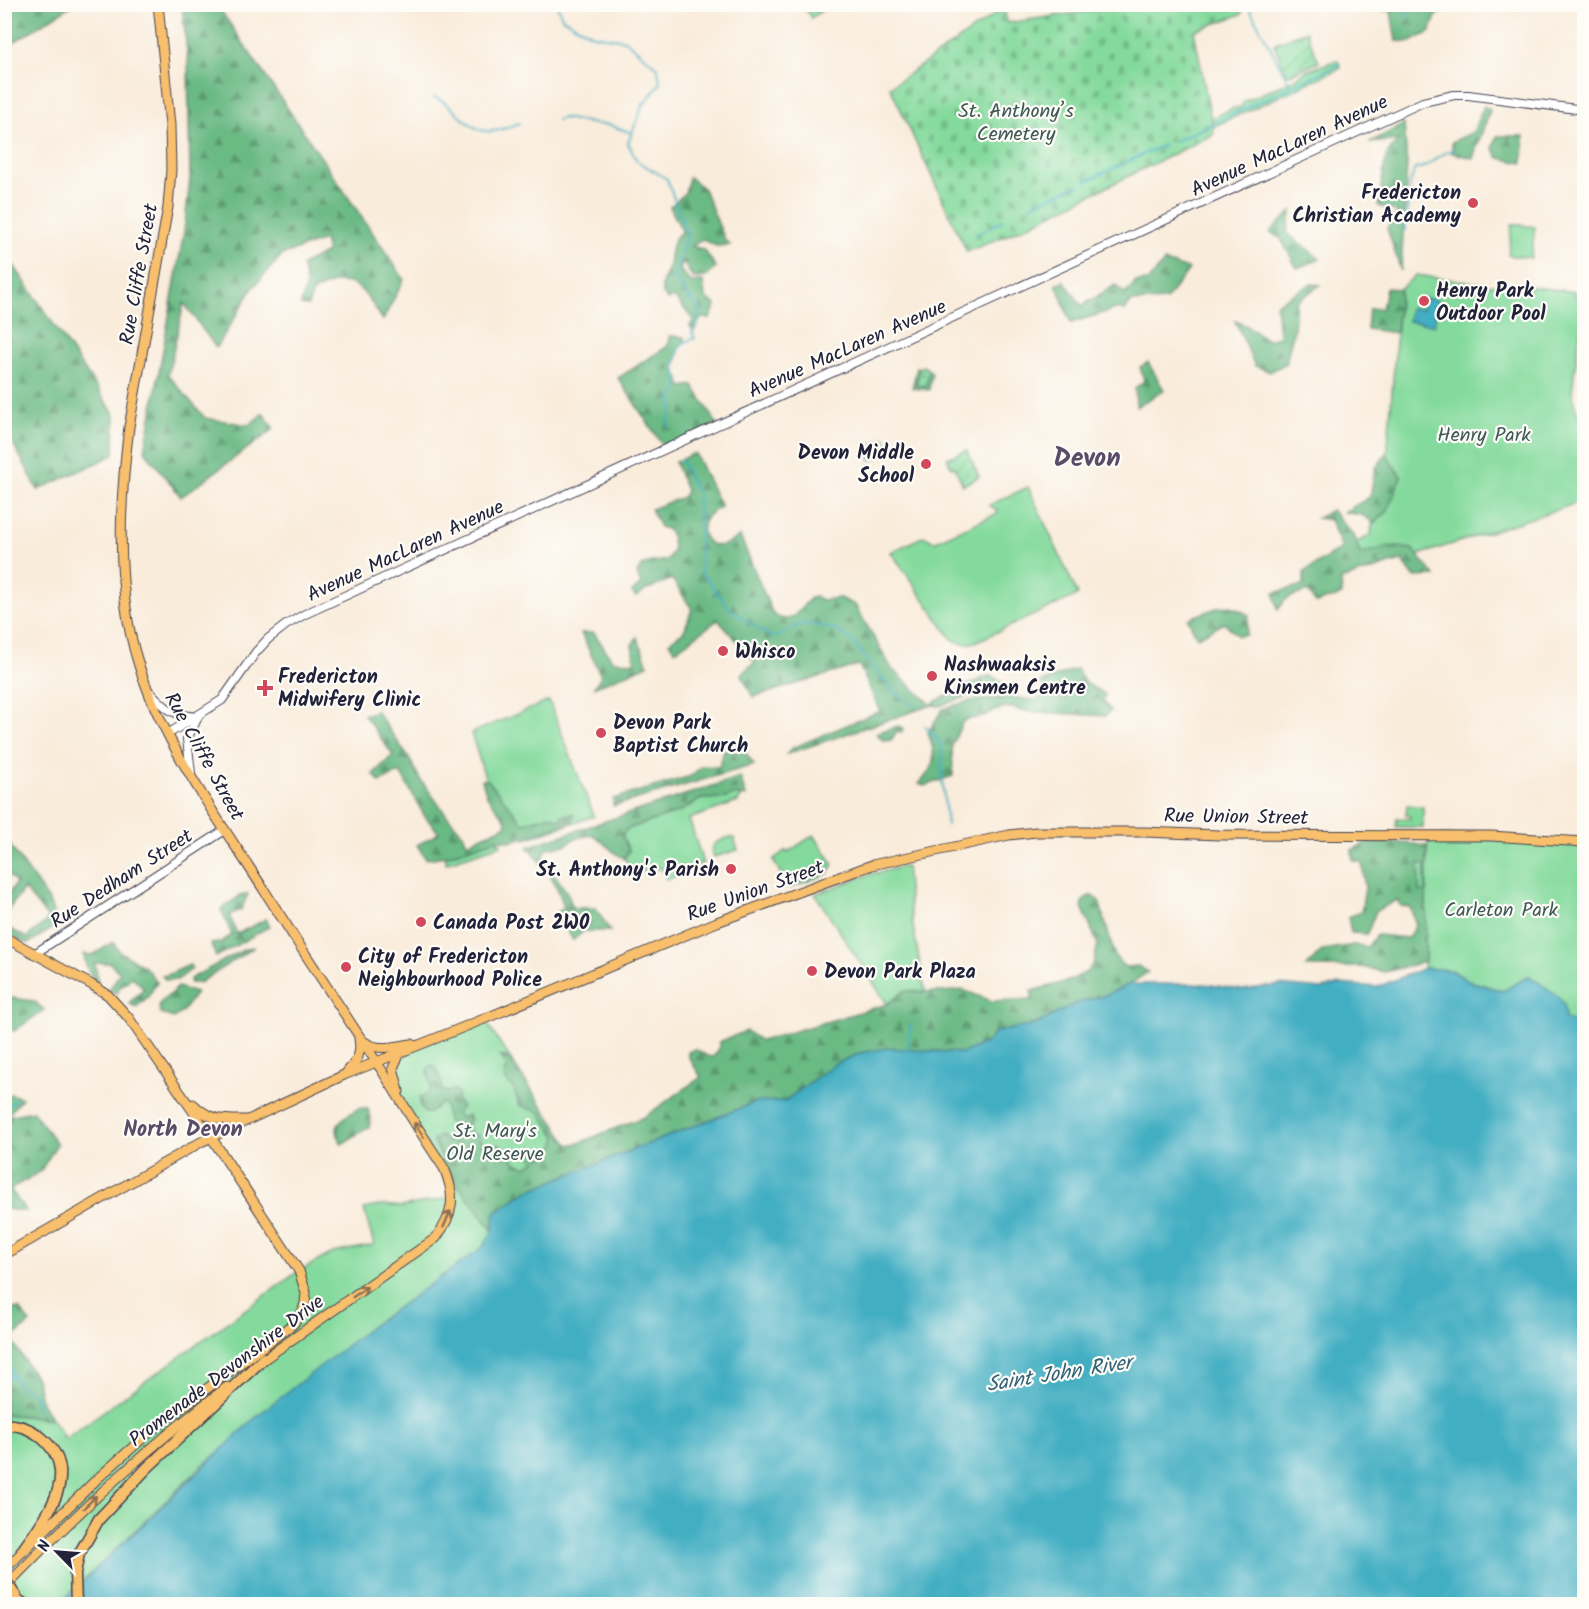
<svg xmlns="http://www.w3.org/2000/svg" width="1589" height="1609" viewBox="0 0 1589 1609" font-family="Kalam,sans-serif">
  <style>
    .green { fill: #84da9d; stroke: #537e6c; stroke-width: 1.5 }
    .forest { fill: url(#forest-firs); stroke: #466e60; stroke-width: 1.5 }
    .wetland { fill: url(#wetland-marsh); stroke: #537e6c; stroke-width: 1.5 }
    .cemetery { fill: url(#cemetery-stones); stroke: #537e6c; stroke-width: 1.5 }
    .garden { fill: url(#garden-furrows); stroke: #537e6c; stroke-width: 1.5 }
    .water { fill: #43aec2; stroke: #32687e; stroke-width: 1.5 }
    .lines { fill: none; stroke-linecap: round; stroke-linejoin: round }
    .stream { stroke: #43aec2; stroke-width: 2 }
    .minor-casing { stroke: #424053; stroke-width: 10 }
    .major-casing { stroke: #424053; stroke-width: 11 }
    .highway-casing { stroke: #424053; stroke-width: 13 }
    .minor { stroke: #fff; stroke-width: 8 }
    .major { stroke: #f8bf6c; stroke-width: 9 }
    .highway { stroke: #f8bf6c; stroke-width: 10 }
    .highway-bridge-casing { stroke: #424053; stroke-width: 13; stroke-linecap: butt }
    .highway-bridge { stroke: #f8bf6c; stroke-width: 10 }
    .oneway { stroke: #8d7054 }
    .poi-dot { fill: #d1495b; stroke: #fdfcf7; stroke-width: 2 }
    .labels { text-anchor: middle; stroke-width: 4.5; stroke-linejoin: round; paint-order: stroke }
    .park-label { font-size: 20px; fill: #3f5958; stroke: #fdfcf7 }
    .street-label { font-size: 20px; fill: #22223b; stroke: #fdfcf7 }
    .poi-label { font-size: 20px; font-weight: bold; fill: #22223b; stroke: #fdfcf7; text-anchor: start }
    .water-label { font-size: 21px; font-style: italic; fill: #316178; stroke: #fdfcf7 }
    .quarter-label { font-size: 22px; font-weight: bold; fill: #5a4c68; stroke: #fdfcf7 }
    .district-label { font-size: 26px; font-weight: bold; fill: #5a4c68; stroke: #fdfcf7 }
  </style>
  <defs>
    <pattern id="forest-firs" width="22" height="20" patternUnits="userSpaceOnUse" patternTransform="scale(1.5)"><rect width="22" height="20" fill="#6bba84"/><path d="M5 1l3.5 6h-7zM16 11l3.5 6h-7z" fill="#58976d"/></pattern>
    <pattern id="wetland-marsh" width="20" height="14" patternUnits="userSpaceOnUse" patternTransform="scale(1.5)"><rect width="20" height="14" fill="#84da9d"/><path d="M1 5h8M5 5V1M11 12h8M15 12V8" fill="none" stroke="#72bb88"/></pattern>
    <pattern id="cemetery-stones" width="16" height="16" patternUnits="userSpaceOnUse" patternTransform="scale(1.5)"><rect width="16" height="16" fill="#84da9d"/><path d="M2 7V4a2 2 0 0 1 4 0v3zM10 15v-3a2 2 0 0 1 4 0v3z" fill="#72bb88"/></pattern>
    <pattern id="garden-furrows" width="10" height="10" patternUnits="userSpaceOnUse" patternTransform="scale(1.5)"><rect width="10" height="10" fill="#84da9d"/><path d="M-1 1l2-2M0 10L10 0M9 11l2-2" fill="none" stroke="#72bb88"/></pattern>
  </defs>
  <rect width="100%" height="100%" fill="#fdfcf7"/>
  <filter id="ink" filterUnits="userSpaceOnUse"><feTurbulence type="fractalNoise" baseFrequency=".0167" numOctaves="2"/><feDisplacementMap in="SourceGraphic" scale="12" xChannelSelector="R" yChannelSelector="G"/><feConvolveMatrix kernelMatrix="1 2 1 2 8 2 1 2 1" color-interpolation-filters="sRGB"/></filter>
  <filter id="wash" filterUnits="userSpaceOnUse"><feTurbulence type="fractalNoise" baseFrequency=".008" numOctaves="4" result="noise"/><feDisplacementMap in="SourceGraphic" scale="24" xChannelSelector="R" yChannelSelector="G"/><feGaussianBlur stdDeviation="1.35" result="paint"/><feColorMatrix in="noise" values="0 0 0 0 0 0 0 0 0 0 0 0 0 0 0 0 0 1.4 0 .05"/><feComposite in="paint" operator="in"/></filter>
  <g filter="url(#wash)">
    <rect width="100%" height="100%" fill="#f9ecdb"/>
    <!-- green -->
    <g class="green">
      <polygon points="803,5 830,5 811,18"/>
      <polygon points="1338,5 1394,5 1392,11 1340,8"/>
      <polygon points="1512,224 1535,227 1531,258 1508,255"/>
      <polygon points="1416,275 1525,289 1526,286 1576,292 1575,297 1584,300 1572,391 1577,413 1584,416 1584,501 1363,573 1355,543 1371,535 1373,515 1383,508 1400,289"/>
      <polygon points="885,438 891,452 871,460 866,447"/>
      <path d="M1028 487 1078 595 975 642C965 645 959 644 951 638L891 552 924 536 934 542 996 514 998 511 989 505Z"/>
      <polygon points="549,701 594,816 525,839 517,822 488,787 471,733"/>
      <polygon points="736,794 741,797 738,802 689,819 703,863 667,880 660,867 648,873 645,870 635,873 624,858 629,851 622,835 627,829 679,812 701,799 726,798"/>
      <polygon points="1407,805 1423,807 1423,827 1396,827 1397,818 1410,819 1410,816 1406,815"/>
      <polygon points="814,835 832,862 833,866 827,874 789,888 773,860 786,850 788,852"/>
      <polygon points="1428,835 1584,842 1584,1014 1581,1016 1578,1024 1565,1019 1564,1004 1529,976 1503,991 1472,982 1450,970 1424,968"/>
      <polygon points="726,838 734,838 738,850 714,857 711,851 715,843"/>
      <polygon points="495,839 501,845 446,863 446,856"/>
      <polygon points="906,866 910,909 925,991 905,991 887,1004 815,894 871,874"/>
      <path d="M484 1019 583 1168 493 1231 482 1248 374 1324 204 1464 59 1604H5V1414L52 1419 65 1439 299 1271 333 1253 374 1245 364 1209 383 1205 402 1207 452 1197C444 1154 402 1124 395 1080 394 1072 398 1060 400 1052Z"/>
    </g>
    <!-- forest -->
    <g class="forest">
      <polygon points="5,4 72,4 72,5 5,48"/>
      <path d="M182 5H217L404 279 383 320C362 288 352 269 313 292L308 306 301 305 306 283 302 265 327 252 324 240 282 255 253 288 216 348 184 303 168 375 205 418 249 425 263 413 274 429 181 497 145 451 184 231 190 179 188 62Z"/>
      <polygon points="1391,5 1391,4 1449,5 1446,10 1437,14 1430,32 1411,42 1396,41 1391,12"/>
      <polygon points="1484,106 1490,110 1473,158 1452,153 1452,142 1473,132"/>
      <polygon points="1404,124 1407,163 1401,271 1387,228 1398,212 1378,206 1386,156 1398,140 1369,143"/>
      <polygon points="1497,136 1524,136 1523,163 1499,158 1493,148"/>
      <path d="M689 177 704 189 725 240 730 245 716 246 702 239 692 246 704 250 716 267 706 277 693 278 683 262 680 270 692 283 703 281 705 297 716 305 710 319 701 318 694 331 690 326 694 320 674 297 668 300 662 293C661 277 666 278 669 266 671 252 670 240 682 231L670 207 685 193Z"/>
      <polygon points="1292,211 1287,233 1320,259 1297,268 1281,239 1270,232"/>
      <polygon points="4,251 115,415 114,455 38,490 5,428"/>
      <polygon points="1164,262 1189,269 1166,300 1131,302 1125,311 1119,308 1071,323 1056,284 1064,281 1082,306 1115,285 1125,294 1136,282 1148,281"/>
      <polygon points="1311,284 1320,285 1296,302 1294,329 1286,363 1270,372 1255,366 1235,321 1247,326 1267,340 1279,337 1276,304"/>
      <polygon points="1386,288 1400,289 1396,333 1367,329 1369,309 1382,308"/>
      <polygon points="669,336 684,337 685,342 680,347 675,368 682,387 693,385 717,424 665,449 618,378 668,346"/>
      <polygon points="1148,362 1164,390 1136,407 1135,388 1144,381 1140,367"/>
      <polygon points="917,367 920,368 917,383 918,386 925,386 929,370 932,373 929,390 912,388"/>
      <path d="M695 453 721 507C692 518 701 551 724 545 729 544 735 539 740 536L773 614C795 629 799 605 814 596L822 600 840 598 855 605 892 669 932 705 936 701 985 677 991 676 1005 684 939 706 932 705 787 754 792 748 880 711 859 665 753 697 741 674 755 662 718 620 675 651 669 642 684 631 692 609 672 579 648 589 636 597 632 592 641 584 637 574C642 559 655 563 667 560L673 551 672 538 667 529 660 527 651 509 683 497 686 491 675 462Z"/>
      <polygon points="1387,453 1393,465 1401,476 1387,512 1374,523 1362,515 1344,512 1370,497 1375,469"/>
      <polygon points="1332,510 1355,537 1360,554 1390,546 1413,549 1435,576 1414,577 1402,560 1341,580 1342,595 1316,603 1307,591 1286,599 1278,610 1274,593 1304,585 1304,572 1342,548 1330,520 1317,518"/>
      <polygon points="1231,606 1249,615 1246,635 1238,636 1225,623 1197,637 1188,619 1219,607"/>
      <polygon points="581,633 594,633 613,661 635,662 632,645 637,637 648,665 594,687 601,676"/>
      <path d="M1077 669 1085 683 1105 694 1103 701 1111 711 1105 716 1022 711C1002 703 1001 710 983 716 976 718 969 719 963 721L952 745 953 776 924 786 919 784C937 765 936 756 928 732L943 709 970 701 1006 697 1036 700 1045 694 1041 682Z"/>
      <polygon points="376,711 409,758 420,779 448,817 463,834 467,843 507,825 505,819 487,796 482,780 488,780 523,823 550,815 561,820 562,815 574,814 573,821 512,841 495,840 446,856 426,859 417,845 439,833 424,815 400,772 380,782 373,774 393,755 364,715"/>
      <polygon points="898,726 904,728 901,733 897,731 891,740 884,741 876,733"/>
      <polygon points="724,750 746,753 754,765 613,806 613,799 691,776 702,766 719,767"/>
      <path d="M740 777 746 796 741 797 735 794 726 798 701 799 679 812 627 829 622 835 629 851 624 858C611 853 606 842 593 835L575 838 566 845 547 848 543 857 568 894 573 908H596L610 931H584L573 940 563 923 553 916 564 907C559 887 545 867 532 851L533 849H528L529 846Z"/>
      <polygon points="4,837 48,899 59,925 27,944 5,932 5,928 6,926 26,938 49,919 24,889 5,914 5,899 16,883 5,871"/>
      <polygon points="1366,843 1407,843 1427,846 1425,962 1385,972 1361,967 1306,967 1323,950 1354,945 1367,947 1377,935 1408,938 1416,925 1410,907 1401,906 1397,900 1376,911 1367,934 1351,933 1348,917 1361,912 1365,888 1362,862 1353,861 1352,850"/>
      <polygon points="248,894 241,910 229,915 237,934 266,919 270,926 216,957 211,944 221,942 232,935 221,909 240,896"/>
      <path d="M1089 896H1093L1099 901 1115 956 1121 964 1126 967 1138 966 1148 972 1130 984 1106 995 1077 1003 1035 1025 995 1032 988 1042 963 1053 888 1048 860 1053 833 1065 785 1101 756 1102 527 1191 495 1213 493 1231 456 1182 433 1141 440 1136C443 1138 445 1142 449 1142 460 1144 461 1131 459 1124L453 1125 448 1122 445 1105 441 1103 430 1113H425L420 1106V1097L427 1094 431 1087 427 1070 432 1065 435 1066 442 1083V1091L448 1092 455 1089 458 1095 457 1101 462 1106 457 1113 461 1118 468 1115 471 1120 467 1123 469 1131 475 1135H479L481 1143 487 1149 493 1145H500L516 1163 526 1167 536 1161 531 1157 529 1152 533 1147 538 1150 539 1158 551 1155 557 1137 539 1112 519 1105 514 1089 505 1079 504 1072 508 1067 500 1056 509 1058 569 1145 579 1143 644 1117 701 1077 688 1056V1052L695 1049 707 1056 713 1057 719 1049V1042L746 1031 761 1041 887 1004 905 991 940 992 963 990 992 1001 1033 999 1031 991 1069 981 1087 972 1093 964 1098 945 1082 907V902Z"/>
      <path d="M113 942 120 952 144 966 157 982 148 997 136 1007 129 1003 144 988 132 977 119 988 117 994 109 990 120 973 110 963H95L98 982C88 976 85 965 84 954L93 955Z"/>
      <polygon points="254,947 199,983 190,983 190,979 243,950"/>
      <path d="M190 965 192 969 177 980H166L162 976C168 976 182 968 190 965Z"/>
      <polygon points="178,987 196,993 182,1012 174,1018 160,1014 159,1004"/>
      <polygon points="4,997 34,1001 44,1010 14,1031 5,1025"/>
      <polygon points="11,1094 22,1098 7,1116 33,1111 57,1144 40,1172 10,1189 26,1211 5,1209 5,1099"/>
      <path d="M359 1108 368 1109 371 1118 369 1127 342 1144C330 1124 342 1118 359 1108Z"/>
      <polygon points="5,1308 20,1309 30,1323 11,1339 36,1378 42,1404 52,1419 5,1414"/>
    </g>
    <!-- wetland -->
    <g class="wetland">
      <polygon points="1337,60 1341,68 1176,144 1173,137 1233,108 1241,107 1244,101 1293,80 1306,71"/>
      <polygon points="923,366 929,370 926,385 918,386 917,383 920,368"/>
    </g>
    <!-- cemetery -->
    <polygon class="cemetery" points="1132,5 1240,5 1242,14 1194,31 1214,134 1021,229 967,252 890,87 1004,8 1007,23"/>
    <!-- garden -->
    <g class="garden">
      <polygon points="1306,31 1319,62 1287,75 1274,44"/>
      <polygon points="967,450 979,477 963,485 954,466 951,467 947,458"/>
      <polygon points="1419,863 1425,866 1425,892 1419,892"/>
    </g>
    <!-- water -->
    <g class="water">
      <polygon points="1424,298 1438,300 1434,325 1408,321 1410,308 1422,309"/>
      <polygon points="1424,968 1450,970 1472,982 1503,991 1529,976 1557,995 1564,1004 1565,1019 1578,1024 1581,1016 1584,1014 1584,1604 59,1604 258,1415 374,1324 482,1248 493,1231 495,1213 527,1191 756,1102 785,1101 833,1065 860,1053 888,1048 963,1053 988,1042 995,1032 1035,1025 1077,1003 1106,995 1130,984 1205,984 1242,990 1279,985 1322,989 1339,984 1377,987"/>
    </g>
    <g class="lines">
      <!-- stream -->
      <g class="stream">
        <polyline points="557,4 562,18 593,35 625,40 658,68 660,84 643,105 628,143 637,161 667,179 687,235 673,278 700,310 697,325 692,333 695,338 685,342 680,347 674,368 679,378 677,390 671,400 673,408 668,421 669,427"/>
        <polyline points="1247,4 1291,86"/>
        <polyline points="1405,4 1406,17"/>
        <path d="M434 97C445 101 450 107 458 114 481 136 491 135 519 123"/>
        <polyline points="557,120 563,118 596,124 609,125 632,133"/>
        <polyline points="1173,142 1340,64"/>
        <polyline points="1086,181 1164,145"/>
        <polyline points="1029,206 1079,185"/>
        <path d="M1405 230 1410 183 1415 169C1432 168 1437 152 1455 150"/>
        <polyline points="976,235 1003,220"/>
        <polyline points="681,460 698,495 701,572 730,609 769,636 778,637 798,625 808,624 834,629 850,639 892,690 915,706"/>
        <polyline points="925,726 942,745 942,778 947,825"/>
        <polyline points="907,1049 911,1023"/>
        <polyline points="4,1109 15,1100"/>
        <polyline points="4,1328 9,1336 4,1344"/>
        <path d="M4 1365 10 1368C15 1387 24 1386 36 1397L38 1410"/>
        <polyline points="4,1380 12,1376"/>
      </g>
    </g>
  </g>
  <g filter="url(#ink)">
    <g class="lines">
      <!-- minor casing -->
      <g class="minor-casing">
        <g id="minor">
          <path d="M150 692C168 710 171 715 198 717L187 739 191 773"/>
          <polyline points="168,734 222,700 256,652 268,639 286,625 305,614 1423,102 1454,95 1468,95 1584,110"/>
          <polyline points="34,954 225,830"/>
        </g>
      </g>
      <!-- major casing -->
      <g class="major-casing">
        <g id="major">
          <path d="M158 4 170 125 171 170 168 207 129 427C121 491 117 557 128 621 145 721 211 807 264 890 302 950 342 1010 381 1069 402 1102 422 1136 444 1168 456 1196 454 1214 436 1238L260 1362"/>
          <polyline points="4,937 92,985 108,995 128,1017 217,1146 299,1271 306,1293 305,1303 302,1313 293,1324 152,1430 97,1479 4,1570"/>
          <path d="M365 1042C378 1052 395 1046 412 1044"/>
          <path d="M347 1072C357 1061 362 1054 359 1039"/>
          <polyline points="399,1091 393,1068 400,1052"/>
          <path d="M193 1104C211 1121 221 1120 246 1120"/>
          <polyline points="4,1255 201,1142 344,1075 484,1019 717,922 872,865 1009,835 1036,832 1144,832 1219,835 1491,836 1584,842"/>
          <path d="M4 1588C74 1515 147 1448 227 1387"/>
        </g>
      </g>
      <!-- highway casing -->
      <g class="highway-casing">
        <g id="highway">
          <path d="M4 1425C18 1423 33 1430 43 1439 83 1475 44 1519 22 1551"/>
          <polyline points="4,1591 24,1604"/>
          <polyline points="76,1604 75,1573 79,1554 99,1519 147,1468 264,1358"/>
        </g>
      </g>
      <!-- minor -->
      <use href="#minor" class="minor"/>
      <!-- major -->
      <use href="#major" class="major"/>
      <!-- highway -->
      <use href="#highway" class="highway"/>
      <!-- highway-bridge casing -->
      <g class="highway-bridge-casing">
        <polyline id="highway-bridge" points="4,1579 17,1598"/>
      </g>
      <!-- highway-bridge -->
      <use href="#highway-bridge" class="highway-bridge"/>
    </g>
    <!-- one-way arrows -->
    <defs><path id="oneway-shaft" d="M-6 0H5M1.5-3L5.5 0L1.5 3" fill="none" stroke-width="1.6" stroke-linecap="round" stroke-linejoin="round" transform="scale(1.5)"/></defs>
    <g class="oneway">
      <use href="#oneway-shaft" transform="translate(419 1130) rotate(-123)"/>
      <use href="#oneway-shaft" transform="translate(447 1219) rotate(-67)"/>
      <use href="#oneway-shaft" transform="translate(360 1292) rotate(-35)"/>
      <use href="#oneway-shaft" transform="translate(90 1502) rotate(-44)"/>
    </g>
  </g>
  <!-- markers -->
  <g class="poi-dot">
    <circle cx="1473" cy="203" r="6"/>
    <circle cx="1424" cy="301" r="6"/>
    <circle cx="926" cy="464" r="6"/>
    <circle cx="723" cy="651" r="6"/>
    <circle cx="932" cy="676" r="6"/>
    <path d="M262 679h6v6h6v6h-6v6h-6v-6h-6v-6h6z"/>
    <circle cx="601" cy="733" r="6"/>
    <circle cx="731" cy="869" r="6"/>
    <circle cx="421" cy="922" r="6"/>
    <circle cx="346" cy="967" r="6"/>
    <circle cx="812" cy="971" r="6"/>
  </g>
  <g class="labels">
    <!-- park labels -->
    <g class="park-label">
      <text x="1016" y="117">St. Anthony’s<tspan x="1016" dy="23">Cemetery</tspan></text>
      <text x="1484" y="441">Henry Park</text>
      <text x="1501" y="916">Carleton Park</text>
      <text x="495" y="1137">St. Mary's<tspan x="495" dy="23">Old Reserve</tspan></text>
    </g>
    <!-- street labels -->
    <g class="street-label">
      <text transform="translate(1289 145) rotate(-25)" y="7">Avenue MacLaren Avenue</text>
      <text transform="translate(138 274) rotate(-80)" y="7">Rue Cliffe Street</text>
      <text transform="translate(847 348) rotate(-24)" y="7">Avenue MacLaren Avenue</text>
      <text transform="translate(405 550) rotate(-25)" y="7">Avenue MacLaren Avenue</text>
      <text transform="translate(205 756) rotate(61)" y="7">Rue Cliffe Street</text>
      <text transform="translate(1236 816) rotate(1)" y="7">Rue Union Street</text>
      <text transform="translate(121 878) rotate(-33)" y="7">Rue Dedham Street</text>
      <text transform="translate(755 890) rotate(-20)" y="7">Rue Union Street</text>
      <text transform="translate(226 1370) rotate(-37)" y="7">Promenade Devonshire Drive</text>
    </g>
    <!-- poi labels -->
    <g class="poi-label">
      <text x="1461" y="199" text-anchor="end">Fredericton<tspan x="1461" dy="23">Christian Academy</tspan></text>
      <text x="1436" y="297">Henry Park<tspan x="1436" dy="23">Outdoor Pool</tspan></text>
      <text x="914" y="459" text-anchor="end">Devon Middle<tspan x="914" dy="23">School</tspan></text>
      <text x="735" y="658">Whisco</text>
      <text x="944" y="671">Nashwaaksis<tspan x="944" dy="23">Kinsmen Centre</tspan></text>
      <text x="278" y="683">Fredericton<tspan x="278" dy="23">Midwifery Clinic</tspan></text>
      <text x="613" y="729">Devon Park<tspan x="613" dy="23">Baptist Church</tspan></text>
      <text x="719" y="876" text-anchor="end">St. Anthony's Parish</text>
      <text x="433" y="929">Canada Post 2W0</text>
      <text x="358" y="963">City of Fredericton<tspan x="358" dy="23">Neighbourhood Police</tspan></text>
      <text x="824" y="978">Devon Park Plaza</text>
    </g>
    <!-- water labels -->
    <g class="water-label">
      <text transform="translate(1059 1373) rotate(-9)" y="7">Saint John River</text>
    </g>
    <!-- quarter labels -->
    <g class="quarter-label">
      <text x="183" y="1136">North Devon</text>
    </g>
    <!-- district labels -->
    <g class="district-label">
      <text x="1087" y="466">Devon</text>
    </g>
  </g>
  <!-- margin -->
  <rect width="1589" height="1609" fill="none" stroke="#fdfcf7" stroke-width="24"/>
  <!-- north arrow -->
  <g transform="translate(57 1552) rotate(295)" stroke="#fdfcf7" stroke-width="4.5" paint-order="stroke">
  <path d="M0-4.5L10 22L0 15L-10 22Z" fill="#22223b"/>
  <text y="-9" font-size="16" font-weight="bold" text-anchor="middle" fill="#22223b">N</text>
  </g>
</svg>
